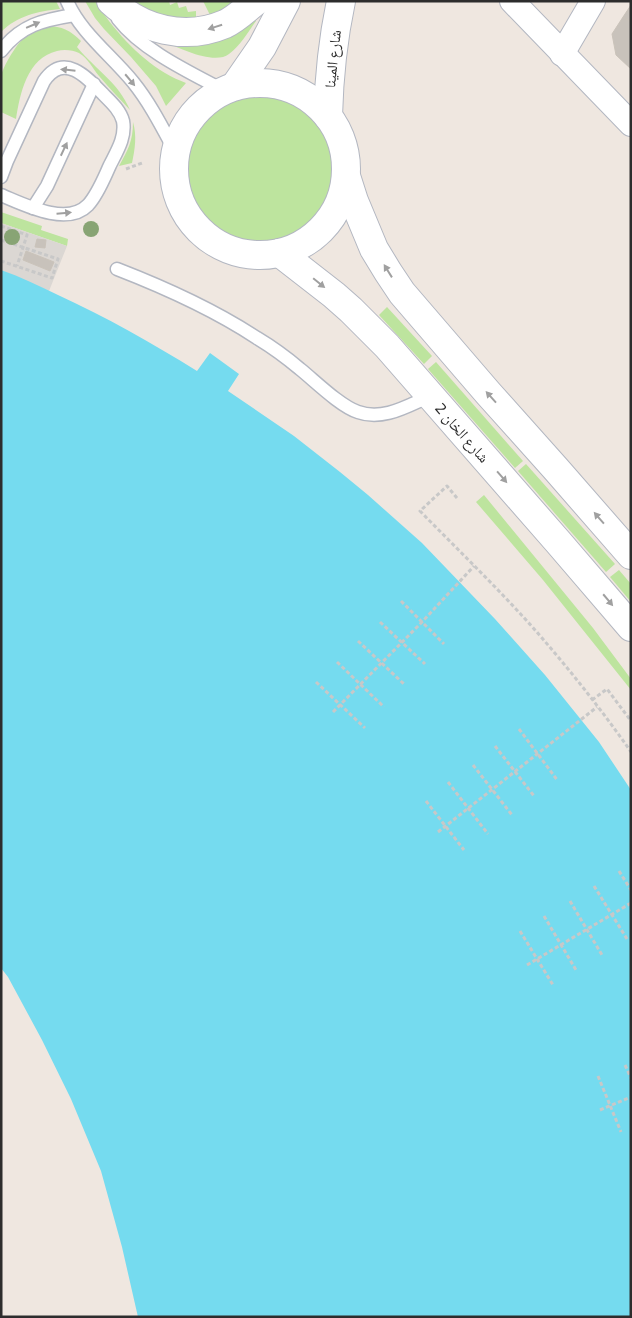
<svg xmlns="http://www.w3.org/2000/svg" width="632" height="1318" viewBox="0 0 632 1318" font-family="'Exo 2','Noto Naskh Arabic',sans-serif">
  <style>
    .green { fill: #bde49e }
    .plaza { fill: #dbd7d3; fill-rule: evenodd }
    .water { fill: #75dbef }
    .building { fill: #c8c2bb; stroke: #cac3ba }
    .lines { fill: none; stroke-linecap: round; stroke-linejoin: round }
    .service-casing { stroke: #b3b7c1; stroke-width: 15 }
    .minor-casing { stroke: #b3b7c1; stroke-width: 26 }
    .secondary-casing { stroke: #b3b7c1; stroke-width: 30 }
    .path { stroke: #c8c8c8; stroke-width: 3; stroke-dasharray: 4 2.5; stroke-linecap: butt }
    .service { stroke: #fff; stroke-width: 12 }
    .minor { stroke: #fff; stroke-width: 24 }
    .secondary { stroke: #fff; stroke-width: 28 }
    .tree { fill: #88a474 }
    .oneway { fill: #a0a0a0 }
    .labels { text-anchor: middle; stroke-width: 5; stroke-linejoin: round; paint-order: stroke }
    .street-label { font-size: 15px; fill: #2d2d2d; stroke: #fff }
  </style>
  <rect width="100%" height="100%" fill="#efe7e0"/>
  <!-- green -->
  <g class="green">
    <path d="M1 1H56L60 9C38 11 17 16 1 32Z"/>
    <path d="M85 1H95C113 29 137 56 165 73 171 77 179 80 186 83L166 106 156 86 131 57 104 29 95 18Z"/>
    <path d="M129 1H169L170 5 177 2 179 8 186 6 188 12 196 11V18C168 21 154 13 129 1Z"/>
    <polygon points="203,1 235,1 225,9 210,15"/>
    <path d="M254 19 256 21C248 32 240 46 229 54 215 65 180 49 166 42Z"/>
    <path d="M47 26C62 26 71 31 81 41L77 47C96 70 118 82 130 110 120 99 109 88 99 76 93 69 88 58 79 53 73 50 64 49 57 51 27 58 20 94 16 119L1 112C1 102 0 85 1 76 4 64 21 36 32 31 37 28 43 27 47 26Z"/>
    <circle cx="260" cy="169" r="73"/>
    <path d="M133 122C137 136 135 149 132 163L119 166C128 150 133 141 133 122Z"/>
    <polygon points="1,212 42,226 41,230 68,239 67,246 1,223"/>
    <polygon points="387,307 432,356 424,364 379,315"/>
    <polygon points="436,362 523,461 515,468 428,369"/>
    <polygon points="526,464 615,564 606,572 518,471"/>
    <polygon points="484,495 593,628 631,679 631,690 543,580 476,502"/>
    <polygon points="619,570 631,584 631,602 610,577"/>
  </g>
  <!-- plaza -->
  <path class="plaza" d="M1 223 67 246 49 291 1 270ZM26 252 53 262 50 271 23 260Z"/>
  <!-- water -->
  <path class="water" d="M1 270C21 277 39 286 58 295 106 317 152 343 197 371L210 353 239 374 228 391 294 436 340 472 368 495 422 543 495 619 545 675 599 742 631 790V1317H138L122 1247 101 1171 71 1099 42 1040 8 977 1 968Z"/>
  <!-- building -->
  <g class="building">
    <polygon points="631,5 631,22 623,17"/>
    <polygon points="623,17 631,22 631,69 616,55 612,34"/>
    <polygon points="37,239 46,240 45,248 35,247"/>
    <polygon points="26,251 54,262 50,271 23,260"/>
  </g>
  <g class="lines">
    <!-- service casing -->
    <g class="service-casing">
      <g id="service">
        <path d="M67 1C80 32 112 56 133 82 150 103 162 127 175 151"/>
        <path d="M118 19C142 50 189 72 223 90"/>
        <path d="M1 51C21 25 43 20 74 15"/>
        <path d="M1 177 7 161 44 81C64 52 87 77 103 94 111 102 120 110 123 121 126 137 117 151 110 165 104 178 98 194 88 205 67 227 23 204 1 195"/>
        <polyline points="33,208 47,186 94,84"/>
        <path d="M117 269C166 288 213 309 257 338 272 347 287 358 300 369 315 381 340 406 358 412 383 421 407 406 430 396"/>
      </g>
    </g>
    <!-- minor casing -->
    <g class="minor-casing">
      <g id="minor">
        <polyline points="512,1 631,124"/>
        <polyline points="562,54 593,1"/>
      </g>
    </g>
    <!-- secondary casing -->
    <g class="secondary-casing">
      <g id="secondary">
        <path d="M111 1C142 30 185 41 225 24 236 19 246 9 256 1"/>
        <circle cx="260" cy="169" r="86"/>
        <polyline points="235,86 262,47 286,1"/>
        <path d="M328 116C329 77 333 39 341 1"/>
        <polyline points="346,176 354,201 374,249 388,272 402,293 488,393 556,469 631,555"/>
        <polyline points="280,253 334,295 351,310 387,346 559,543 631,627"/>
      </g>
    </g>
    <!-- path -->
    <g class="path">
      <polyline points="126,169 142,163"/>
      <polyline points="1,226 27,235 17,266"/>
      <polyline points="1,240 58,259 52,278 1,261"/>
      <path d="M457 498 447 486 420 511C461 553 504 594 542 638 573 674 604 713 631 752"/>
      <polyline points="401,601 444,644"/>
      <polyline points="380,622 425,664"/>
      <polyline points="358,641 405,685"/>
      <polyline points="337,662 384,707"/>
      <polyline points="316,682 365,728"/>
      <polyline points="592,700 607,689 631,721"/>
      <polyline points="333,712 422,622 474,566"/>
      <polyline points="519,729 558,781"/>
      <polyline points="495,746 534,796"/>
      <polyline points="473,765 512,815"/>
      <polyline points="448,782 488,834"/>
      <polyline points="426,801 464,850"/>
      <polyline points="438,832 597,707"/>
      <polyline points="619,871 631,890"/>
      <polyline points="594,886 627,939"/>
      <polyline points="570,901 602,955"/>
      <polyline points="544,916 576,970"/>
      <polyline points="520,931 553,985"/>
      <polyline points="527,965 631,903"/>
      <polyline points="625,1065 631,1078"/>
      <polyline points="598,1076 621,1132"/>
      <polyline points="600,1110 631,1097"/>
    </g>
    <!-- service -->
    <use href="#service" class="service"/>
    <!-- minor -->
    <use href="#minor" class="minor"/>
    <!-- secondary -->
    <use href="#secondary" class="secondary"/>
  </g>
  <!-- trees -->
  <g class="tree">
    <circle cx="91" cy="229" r="8"/>
    <circle cx="12" cy="237" r="8"/>
  </g>
  <!-- one-way arrows -->
  <defs><path id="oneway-solid" d="M-6-.8H1V-3.2L6.5 0L1 3.2V.8H-6Z" transform="scale(1.25)"/></defs>
  <g class="oneway">
    <use href="#oneway-solid" transform="translate(33 25) rotate(-23)"/>
    <use href="#oneway-solid" transform="translate(215 27) rotate(162)"/>
    <use href="#oneway-solid" transform="translate(68 70) rotate(-174)"/>
    <use href="#oneway-solid" transform="translate(130 80) rotate(50)"/>
    <use href="#oneway-solid" transform="translate(64 149) rotate(-65)"/>
    <use href="#oneway-solid" transform="translate(64 213) rotate(-5)"/>
    <use href="#oneway-solid" transform="translate(388 271) rotate(-122)"/>
    <use href="#oneway-solid" transform="translate(319 283) rotate(39)"/>
    <use href="#oneway-solid" transform="translate(491 397) rotate(-132)"/>
    <use href="#oneway-solid" transform="translate(502 477) rotate(49)"/>
    <use href="#oneway-solid" transform="translate(599 518) rotate(-131)"/>
    <use href="#oneway-solid" transform="translate(608 600) rotate(50)"/>
  </g>
  <g class="labels">
    <!-- street labels -->
    <g class="street-label">
      <text transform="translate(333 59) rotate(-84)" y="5">شارع المينا</text>
      <text transform="translate(462 433) rotate(49)" y="5">شارع الخان 2</text>
    </g>
  </g>
  <!-- border -->
  <rect width="632" height="1318" fill="none" stroke="#2d2d2d" stroke-width="5"/>
</svg>
